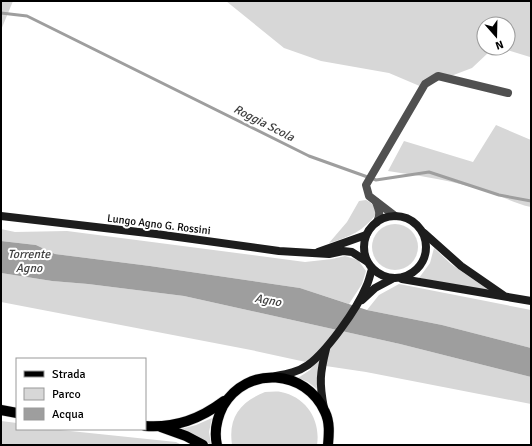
<svg xmlns="http://www.w3.org/2000/svg" width="532" height="446" viewBox="0 0 532 446" font-family="Signika,sans-serif">
  <style>
    .green { fill: #d7d7d7 }
    .water { fill: #9e9e9e }
    .lines { fill: none; stroke-linecap: round; stroke-linejoin: round }
    .stream { stroke: #9e9e9e; stroke-width: 3 }
    .primary-casing { stroke: #dbdbdb; stroke-width: 11 }
    .minor { stroke: #505050; stroke-width: 8 }
    .secondary { stroke: #1d1d1d; stroke-width: 8 }
    .primary { stroke: #000; stroke-width: 10 }
    .labels { text-anchor: middle; stroke-width: 4; stroke-linejoin: round; paint-order: stroke }
    .street-label { font-size: 11px; fill: #000; stroke: #fff }
    .water-label { font-size: 12px; font-style: italic; fill: #3f3f3f; stroke: #fff }
  </style>
  <rect width="100%" height="100%" fill="#fff"/>
  <!-- green -->
  <g class="green">
    <polygon points="1,1 13,1 1,30"/>
    <polygon points="226,1 531,1 531,56 530,57 501,48 508,48 508,24 484,24 484,48 495,48 489,52 472,68 422,87 389,73 321,61 284,48"/>
    <path d="M496 125 531 140V207C516 204 502 196 488 192 455 181 422 176 388 171L404 141 473 162Z"/>
    <path d="M366 200C372 203 375 206 376 214 365 230 348 238 329 243L347 222 359 201Z"/>
    <circle cx="395" cy="247" r="23"/>
    <polygon points="1,229 15,232 67,231 305,262 332,259 345,256 358,260 366,271 362,284 349,304 300,288 150,266 55,254 36,245 1,241"/>
    <polygon points="434,248 451,264 490,291 419,278 430,263"/>
    <polygon points="1,273 52,281 88,284 184,296 400,344 531,377 531,404 366,372 319,365 317,375 317,389 308,382 298,378 310,370 315,364 251,350 1,302"/>
    <polygon points="399,284 531,310 531,348 442,325 367,310 379,295"/>
    <path d="M265 392C270 392 276 391 281 392 306 397 321 420 317 445H232C228 417 240 402 265 392Z"/>
    <polygon points="212,418 209,432 211,445 197,436 177,430 196,425"/>
    <polygon points="1,421 17,423 17,429 51,429 176,442 182,445 1,445"/>
  </g>
  <!-- water -->
  <polygon class="water" points="1,241 36,245 55,254 150,266 300,288 367,310 442,325 531,348 531,377 400,344 184,296 88,284 52,281 1,273"/>
  <g class="lines">
    <!-- stream -->
    <polyline class="stream" points="1,13 27,16 309,156 376,180 429,172 499,195 531,201"/>
    <!-- primary casing -->
    <g class="primary-casing">
      <g id="primary">
        <polyline points="1,410 17,413"/>
        <path d="M145 426C176 428 200 419 224 401"/>
        <polyline points="161,427 186,436 203,445"/>
        <path d="M217 445C214 432 217 418 223 406 247 365 306 369 325 412 330 422 329 434 328 445"/>
      </g>
    </g>
    <!-- minor -->
    <g class="minor">
      <path d="M376 202C379 210 381 214 377 222"/>
      <polyline points="395,216 369,196 366,185 425,84 438,76 508,93"/>
    </g>
    <!-- secondary -->
    <g class="secondary">
      <circle cx="395" cy="247" r="31"/>
      <polyline points="1,216 156,234 279,251 329,254 343,251 352,252 366,261"/>
      <polyline points="424,233 461,266 503,295"/>
      <polyline points="318,252 366,235"/>
      <polyline points="402,279 531,301"/>
      <polyline points="362,300 375,288 392,279"/>
      <path d="M276 376C287 374 298 372 308 365 327 351 357 309 366 287 369 281 370 275 372 269"/>
      <path d="M324 408C319 383 320 373 326 349"/>
    </g>
    <!-- primary -->
    <use href="#primary" class="primary"/>
  </g>
  <g class="labels">
    <!-- street labels -->
    <g class="street-label">
      <text transform="translate(159 224) rotate(7)" y="4">Lungo Agno G. Rossini</text>
    </g>
    <!-- water labels -->
    <g class="water-label">
      <text transform="translate(264 123) rotate(27)" y="4">Roggia Scola</text>
      <text x="29" y="258">Torrente<tspan x="29" dy="14">Agno</tspan></text>
      <text transform="translate(268 300) rotate(10)" y="4">Agno</text>
    </g>
  </g>
  <!-- border -->
  <rect width="532" height="446" fill="none" stroke="#000000" stroke-width="4"/>
  <!-- legend -->
  <rect x="16" y="358" width="130" height="72" fill="#ffffff" stroke="#999999"/>
  <rect x="24" y="371" width="20" height="6" fill="#000000" stroke="#999999"/>
  <text x="52" y="378" font-size="12" fill="#000000">Strada</text>
  <rect x="24" y="388" width="20" height="12" fill="#d7d7d7" stroke="#999999"/>
  <text x="52" y="398" font-size="12" fill="#000000">Parco</text>
  <rect x="24" y="408" width="20" height="12" fill="#9e9e9e" stroke="#999999"/>
  <text x="52" y="418" font-size="12" fill="#000000">Acqua</text>
  <!-- north arrow -->
  <g transform="translate(496 36) rotate(160)"><circle r="19" fill="#ffffff" stroke="#999999"/>
  <path d="M0-3L7 15L0 10L-7 15Z" fill="#000000"/>
  <text y="-6" font-size="11" font-weight="bold" text-anchor="middle" fill="#000000">N</text>
  </g>
</svg>
